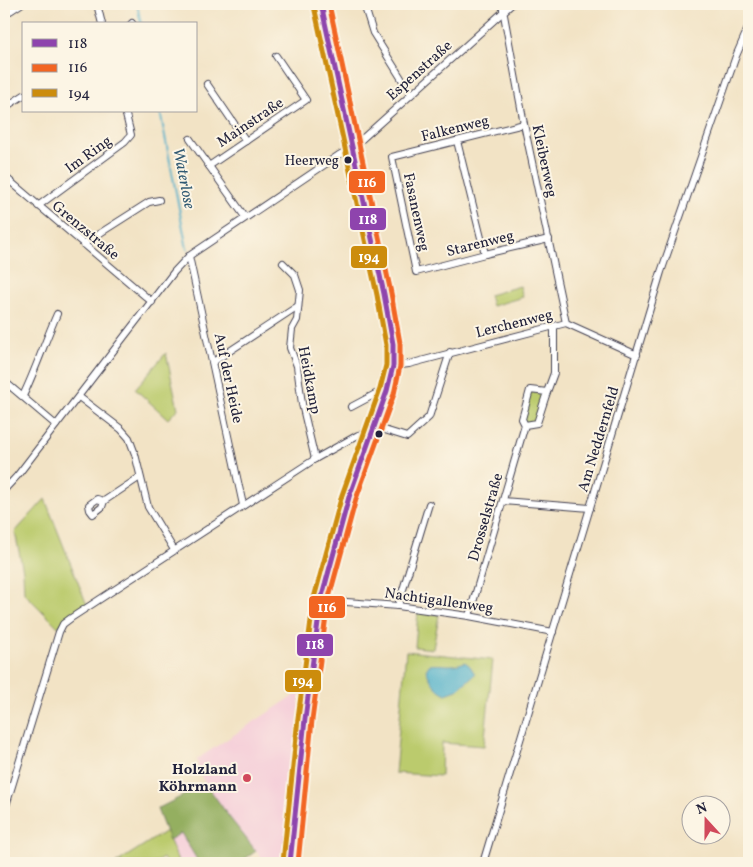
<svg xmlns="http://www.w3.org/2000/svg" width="753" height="867" viewBox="0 0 753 867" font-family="Vollkorn,serif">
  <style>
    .built { fill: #f5cfd9 }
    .green { fill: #bbcb6d; stroke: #6e7654 }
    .forest { fill: #94af60; stroke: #5b684e }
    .water { fill: #48adc8; stroke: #356882 }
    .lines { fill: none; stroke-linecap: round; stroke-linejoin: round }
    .stream { stroke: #48adc8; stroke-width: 2 }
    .street-casing { stroke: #413f50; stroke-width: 8 }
    .secondary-casing { stroke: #413f50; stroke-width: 11 }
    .street { stroke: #fff; stroke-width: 6 }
    .secondary { stroke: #fff; stroke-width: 9 }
    .bus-1-casing { stroke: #fcf5e5; stroke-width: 9 }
    .bus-2-casing { stroke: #fcf5e5; stroke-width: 9 }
    .bus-3-casing { stroke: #fcf5e5; stroke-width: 9 }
    .bus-1 { stroke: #8e44ad; stroke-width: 5 }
    .bus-2 { stroke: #f26522; stroke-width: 5 }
    .bus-3 { stroke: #cc8c0c; stroke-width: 5 }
    .bus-dot { fill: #22223b; stroke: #fcf5e5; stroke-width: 2 }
    .poi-dot { fill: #d1495b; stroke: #fcf5e5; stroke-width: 2 }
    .labels { text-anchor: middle; stroke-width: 4; stroke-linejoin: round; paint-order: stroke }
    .bus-label { font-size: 14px; fill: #22223b; stroke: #fcf5e5; text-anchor: end }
    .street-label { font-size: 15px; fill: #22223b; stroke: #fcf5e5 }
    .poi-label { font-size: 15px; font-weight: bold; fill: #22223b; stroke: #fcf5e5; text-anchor: end }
    .water-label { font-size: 16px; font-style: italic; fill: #315a73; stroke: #fcf5e5 }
    .line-badge { stroke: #fcf5e5; stroke-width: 2 }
    .badge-label { font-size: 14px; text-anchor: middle; font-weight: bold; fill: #fff }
  </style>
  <rect width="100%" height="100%" fill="#fcf5e5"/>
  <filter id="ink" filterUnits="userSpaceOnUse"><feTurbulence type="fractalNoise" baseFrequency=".02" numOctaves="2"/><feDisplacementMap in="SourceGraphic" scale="10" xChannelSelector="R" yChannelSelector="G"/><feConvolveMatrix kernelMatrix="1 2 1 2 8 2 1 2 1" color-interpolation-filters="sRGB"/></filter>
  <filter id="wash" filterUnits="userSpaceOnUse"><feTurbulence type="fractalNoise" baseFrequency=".0096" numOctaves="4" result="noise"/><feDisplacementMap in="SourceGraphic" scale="20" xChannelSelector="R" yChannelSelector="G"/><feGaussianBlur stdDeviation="1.12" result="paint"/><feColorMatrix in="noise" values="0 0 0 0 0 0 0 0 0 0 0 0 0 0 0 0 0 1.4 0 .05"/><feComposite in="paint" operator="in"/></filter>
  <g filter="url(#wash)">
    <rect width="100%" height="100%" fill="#f2e3c5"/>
    <!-- built -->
    <g class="built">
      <polygon points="301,691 284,863 266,863 230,818 206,784 199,773 197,759"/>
      <polygon points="181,833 199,863 179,863 169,840"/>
    </g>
    <!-- green -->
    <g class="green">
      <polygon points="520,286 523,297 492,306 489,295"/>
      <polygon points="166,353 178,409 168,419 135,389"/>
      <polygon points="530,391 546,394 536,422 526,424 523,419"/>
      <polygon points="45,499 87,605 58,627 24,593 23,571 15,532"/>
      <polygon points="418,612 439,615 433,649 415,647"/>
      <polygon points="406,651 493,660 484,746 442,743 441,776 395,773"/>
      <polygon points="166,831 179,863 166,863 163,858 155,863 116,863"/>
    </g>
    <!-- forest -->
    <polygon class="forest" points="206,784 230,818 256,851 239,863 199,863 181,833 169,840 157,809"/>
    <!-- water -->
    <path class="water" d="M465 662 470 666 475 674 457 690 446 694C436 690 430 680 426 670L429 665C443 663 451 668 465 662Z"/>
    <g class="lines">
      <!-- stream -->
      <g class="stream">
        <polyline points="137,4 141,24"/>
        <polyline points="160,111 187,249"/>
      </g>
    </g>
  </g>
  <g filter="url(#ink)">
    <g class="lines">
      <!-- street casing -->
      <g class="street-casing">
        <g id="street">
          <polyline points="97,4 102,24"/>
          <polyline points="364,4 373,33 411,94"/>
          <polyline points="502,4 524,124 566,323"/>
          <polyline points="4,15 21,4"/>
          <polyline points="131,24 132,23"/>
          <polyline points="207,84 246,141"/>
          <polyline points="4,108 24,95"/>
          <polyline points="524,124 392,157 416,272 485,254 549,239"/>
          <polyline points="190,139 245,217"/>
          <polyline points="457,141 485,254"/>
          <polyline points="209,166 306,100 276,56"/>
          <polyline points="4,176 152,302"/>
          <polyline points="38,206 125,142 131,135 125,111"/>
          <polyline points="83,244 149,202 159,200"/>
          <polyline points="189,256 243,505"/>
          <polyline points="283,263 295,275 300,290 297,320 292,329 290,348 297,366 302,404 315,459"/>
          <polyline points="213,362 298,306"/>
          <polyline points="393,366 409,364 566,323 637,355"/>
          <polyline points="4,381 56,425"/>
          <polyline points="547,392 554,373 554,326"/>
          <path d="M23 396C36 369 45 341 57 314"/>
          <polyline points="79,397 121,429 129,438 135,454 148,507 174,550"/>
          <polyline points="351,407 381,391 387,391"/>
          <polyline points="375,427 407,437 429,417 450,352"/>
          <polyline points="4,490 17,476 174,272 189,256 339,155 352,148 512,4"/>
          <polyline points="104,501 97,499 89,505 90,510 93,514 102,507 104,501 140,477"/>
          <polyline points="503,501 590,508"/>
          <polyline points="321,600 398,606 469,616 553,632"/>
          <polyline points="398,606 429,504"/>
          <polyline points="469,616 525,425 522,419 530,390 547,392 537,423 525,425"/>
          <polyline points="4,812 59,632 63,624 71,618 315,459 358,435 373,431"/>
          <polyline points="483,863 661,272 736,56 749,26"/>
        </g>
      </g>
      <!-- secondary casing -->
      <g class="secondary-casing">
        <polyline id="secondary" points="290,863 305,719 321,600 349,497 387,391 393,366 393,344 384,294 321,4"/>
      </g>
      <!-- street -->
      <use href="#street" class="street"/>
      <!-- secondary -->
      <use href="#secondary" class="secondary"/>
      <!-- bus-1 casing -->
      <g class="bus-1-casing">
        <polyline id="bus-1" points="290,863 305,719 321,600 349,497 387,391 393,366 393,344 384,294 321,4"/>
      </g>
      <!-- bus-2 casing -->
      <g class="bus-2-casing">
        <polyline id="bus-2" points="298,863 312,720 328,601 356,499 394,394 400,366 400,343 391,293 329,4"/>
      </g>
      <!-- bus-3 casing -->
      <g class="bus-3-casing">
        <polyline id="bus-3" points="283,862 298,718 314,598 342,495 380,389 386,365 386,345 377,295 314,6"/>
      </g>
      <!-- bus-1 -->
      <use href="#bus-1" class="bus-1"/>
      <!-- bus-2 -->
      <use href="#bus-2" class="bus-2"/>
      <!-- bus-3 -->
      <use href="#bus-3" class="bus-3"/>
    </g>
  </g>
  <!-- markers -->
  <g class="bus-dot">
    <circle cx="348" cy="160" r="4.5"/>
    <circle cx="379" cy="434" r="4.5"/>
  </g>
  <circle class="poi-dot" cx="247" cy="778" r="5"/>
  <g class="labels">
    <!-- bus labels -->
    <g class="bus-label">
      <text x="339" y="165">Heerweg</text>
    </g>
    <!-- street labels -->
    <g class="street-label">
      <text transform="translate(419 70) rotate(-42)" y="5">Espenstraße</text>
      <text transform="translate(250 122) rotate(-34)" y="5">Mainstraße</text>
      <text transform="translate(455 128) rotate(-14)" y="5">Falkenweg</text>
      <text transform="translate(88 154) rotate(-36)" y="5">Im Ring</text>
      <text transform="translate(545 161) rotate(78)" y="5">Kleiberweg</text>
      <text transform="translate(417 212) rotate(78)" y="5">Fasanenweg</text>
      <text transform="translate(86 230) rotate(40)" y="5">Grenzstraße</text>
      <text transform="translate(480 243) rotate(-14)" y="5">Starenweg</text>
      <text transform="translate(514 323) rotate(-14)" y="5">Lerchenweg</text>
      <text transform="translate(229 378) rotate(78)" y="5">Auf der Heide</text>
      <text transform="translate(310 380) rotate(79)" y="5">Heidkamp</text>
      <text transform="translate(598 439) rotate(-73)" y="5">Am Neddernfeld</text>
      <text transform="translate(485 517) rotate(-74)" y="5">Drosselstraße</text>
      <text transform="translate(439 600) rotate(8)" y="5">Nachtigallenweg</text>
    </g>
    <!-- poi labels -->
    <g class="poi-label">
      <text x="237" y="774">Holzland<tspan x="237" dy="17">Köhrmann</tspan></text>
    </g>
    <!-- water labels -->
    <g class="water-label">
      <text transform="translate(185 178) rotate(79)" y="6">Waterlose</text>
    </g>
  </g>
  <g class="line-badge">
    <rect x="348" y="170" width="38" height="24" rx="5" fill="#f26522"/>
    <rect x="349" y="207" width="38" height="24" rx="5" fill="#8e44ad"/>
    <rect x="350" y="245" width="38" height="24" rx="5" fill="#cc8c0c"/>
    <rect x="308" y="595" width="38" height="24" rx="5" fill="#f26522"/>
    <rect x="296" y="633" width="38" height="24" rx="5" fill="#8e44ad"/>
    <rect x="284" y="669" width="38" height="24" rx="5" fill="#cc8c0c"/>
  </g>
  <g class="badge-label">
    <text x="367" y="187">116</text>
    <text x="368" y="224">118</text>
    <text x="369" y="262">194</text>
    <text x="327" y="612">116</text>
    <text x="315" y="649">118</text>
    <text x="303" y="686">194</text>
  </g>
  <!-- margin -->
  <rect width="753" height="867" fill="none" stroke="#fcf5e5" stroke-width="20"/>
  <!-- legend -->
  <rect x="22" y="22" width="175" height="90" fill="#fcf5e5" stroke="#a5a1a1"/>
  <rect x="32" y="39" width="25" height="8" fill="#8e44ad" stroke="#a5a1a1"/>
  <text x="68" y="48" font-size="15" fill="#22223b">118</text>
  <rect x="32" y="64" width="25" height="8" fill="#f26522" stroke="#a5a1a1"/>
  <text x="68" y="72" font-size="15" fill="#22223b">116</text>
  <rect x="32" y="89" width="25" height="8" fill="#cc8c0c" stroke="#a5a1a1"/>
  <text x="68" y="98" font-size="15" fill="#22223b">194</text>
  <!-- north arrow -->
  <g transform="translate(706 820) rotate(339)"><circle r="24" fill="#fcf5e5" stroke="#a5a1a1"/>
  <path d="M0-4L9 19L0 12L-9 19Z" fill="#d1495b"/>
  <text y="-8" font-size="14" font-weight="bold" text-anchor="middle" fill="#22223b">N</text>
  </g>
</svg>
